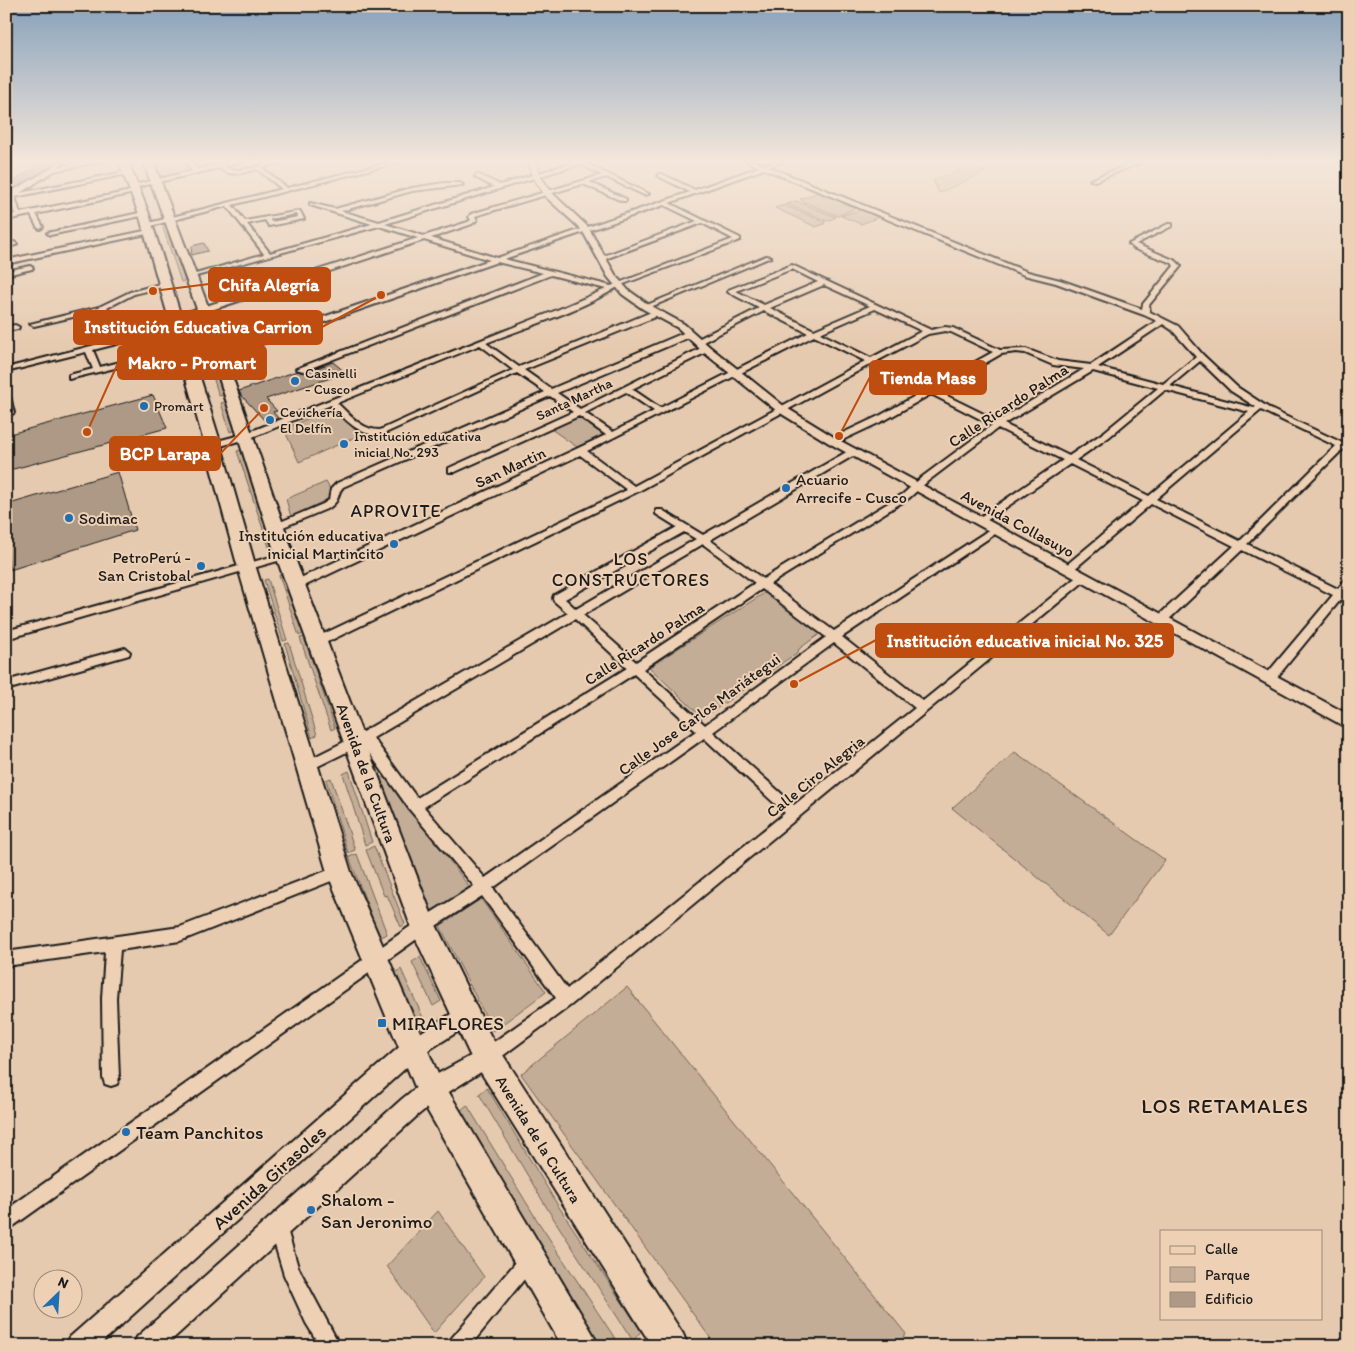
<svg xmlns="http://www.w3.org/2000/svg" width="1355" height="1352" viewBox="0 0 1355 1352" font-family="Itim,sans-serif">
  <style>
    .green { fill: #c4ad96; stroke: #706459 }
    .water { fill: #968574; stroke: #655b51 }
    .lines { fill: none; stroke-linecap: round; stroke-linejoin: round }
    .river { fill: #968574; fill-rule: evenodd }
    .building { fill: #ad9986; stroke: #1c1c1c }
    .street-casing { stroke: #1c1c1c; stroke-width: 4 }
    .secondary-casing { stroke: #1c1c1c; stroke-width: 4 }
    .highway-casing { stroke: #1c1c1c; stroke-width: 4 }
    .street { fill: #eed1b5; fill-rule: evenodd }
    .secondary { fill: #eed1b5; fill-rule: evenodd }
    .highway { fill: #eed1b5; fill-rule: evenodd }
    .poi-dot { fill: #1f6fb2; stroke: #eed1b5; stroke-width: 2 }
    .labels { text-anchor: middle; stroke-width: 4; stroke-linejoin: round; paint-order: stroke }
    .far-poi-label { font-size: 14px; fill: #1c1c1c; stroke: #eed1b5; text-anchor: start }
    .far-street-label { font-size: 14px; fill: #1c1c1c; stroke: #eed1b5 }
    .street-label { font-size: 16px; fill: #1c1c1c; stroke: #eed1b5 }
    .poi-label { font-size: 16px; fill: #1c1c1c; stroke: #eed1b5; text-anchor: start }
    .neighbourhood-label { font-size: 18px; letter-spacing: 1px; fill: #1c1c1c; stroke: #eed1b5 }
    .near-poi-label { font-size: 19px; fill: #1c1c1c; stroke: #eed1b5; text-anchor: start }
    .near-street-label { font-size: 19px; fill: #1c1c1c; stroke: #eed1b5 }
    .near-neighbourhood-label { font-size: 21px; letter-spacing: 1px; fill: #1c1c1c; stroke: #eed1b5 }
    .leader { fill: none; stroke: #bf4d0f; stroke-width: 2 }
    .callout-dot { fill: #bf4d0f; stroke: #eed1b5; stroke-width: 2 }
    .callout { fill: #bf4d0f; stroke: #bf4d0f; stroke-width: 2 }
    .callout-label { font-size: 18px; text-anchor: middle; font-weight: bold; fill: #fff }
  </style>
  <rect width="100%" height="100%" fill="#e6caaf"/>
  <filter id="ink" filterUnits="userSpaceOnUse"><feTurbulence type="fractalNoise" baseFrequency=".02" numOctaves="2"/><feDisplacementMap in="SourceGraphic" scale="10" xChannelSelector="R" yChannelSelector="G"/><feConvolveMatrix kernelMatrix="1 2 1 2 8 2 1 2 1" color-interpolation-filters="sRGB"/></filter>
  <g filter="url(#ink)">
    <!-- green -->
    <g class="green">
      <polygon points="154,161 184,161 191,171 165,178 162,177"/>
      <polygon points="969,167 985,172 939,193 933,180"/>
      <polygon points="821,191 858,207 838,216 802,201 800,199"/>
      <polygon points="796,201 836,217 827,221 787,204"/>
      <polygon points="784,205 825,222 824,224 816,227 775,208"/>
      <polygon points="863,209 882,216 861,224 841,216"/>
      <polygon points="168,227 185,281 181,282 163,228"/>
      <polygon points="209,350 236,430 230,432 221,403 225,402 222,395 219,396 205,351"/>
      <polygon points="334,407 360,435 299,462 284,429"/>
      <polygon points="579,415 604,434 577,447 551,429"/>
      <polygon points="242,450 275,546 269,547 237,451"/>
      <polygon points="326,482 334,496 291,517 286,499"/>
      <polygon points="284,573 304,633 299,636 279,575"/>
      <polygon points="268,579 287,640 283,641 264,580"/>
      <polygon points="766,592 821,633 799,649 798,652 703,718 649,667"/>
      <polygon points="304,637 335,728 331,730 300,638"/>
      <polygon points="289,643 317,735 312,738 285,644"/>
      <polygon points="1015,752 1165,860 1109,935 952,808"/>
      <polygon points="349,771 372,842 365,845 343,774"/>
      <polygon points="378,776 389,780 473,892 433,915"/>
      <polygon points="331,778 355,850 348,853 326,780"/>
      <polygon points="374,846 405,924 401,927 387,895 384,896 366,850"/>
      <polygon points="357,854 387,934 380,938 349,857"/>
      <polygon points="481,899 546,992 493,1031 440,926"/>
      <polygon points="420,957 441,1001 433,1006 412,962"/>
      <polygon points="401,969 425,1022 418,1027 393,974"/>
      <polygon points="627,987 906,1334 897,1346 716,1346 521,1074"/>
      <polygon points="487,1088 557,1204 641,1331 633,1341 550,1213 479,1094"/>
      <polygon points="467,1105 537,1220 620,1346 602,1346 549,1262 460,1111"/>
      <polygon points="438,1211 484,1277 434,1333 387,1266"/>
    </g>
    <!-- water -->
    <polygon class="water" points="43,161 56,161 6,193 6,186"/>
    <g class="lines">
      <!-- river -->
      <polygon class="river" points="50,161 61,161 6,196 6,188"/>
    </g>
    <!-- building -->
    <g class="building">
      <polygon points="204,243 208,251 191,255 192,246"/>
      <polygon points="333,362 346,373 266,399 277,411 273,412 278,418 267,423 241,395 239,391 297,371 304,373"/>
      <polygon points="153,395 167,428 6,471 6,435"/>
      <polygon points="118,472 135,530 10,570 6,538 6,505"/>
    </g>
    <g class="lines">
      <!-- street casing -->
      <g class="street-casing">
        <g id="street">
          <polygon points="6,161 18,161 6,164"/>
          <polygon points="58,161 64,161 58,167 92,161 103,161 54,171 20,193 129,171 132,173 15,197 20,213 136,190 139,192 36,214 43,227 40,229 37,227 31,215 6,220 6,216 15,214 10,198 6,199 6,195 50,169"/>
          <path d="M185 161H191L197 169 234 161H243L224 166C237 177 267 161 285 161L262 168 287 188 394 161H403L232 205 245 221 300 211 304 219 269 226 265 220 247 224 270 253 372 224 310 205V203L335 209 412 188 444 183H460L463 185 412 191 341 211 379 222 494 187 475 177 477 174 500 185 578 161H588L585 163 649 194 644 195 606 177 589 182 626 199V201H622L583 184 475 216 477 220 472 224 431 238 497 258 690 192 658 176V174H662L695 190 759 167 747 161H754L765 165 776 161H784L769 167 1028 272 1060 280 1142 309 1143 304 1174 266 1172 263 1135 249 1129 244 1168 224H1172V226L1136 244 1176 261 1181 266 1149 305 1150 312 1178 326 1203 355 1237 387 1272 410 1349 446V452L1343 449 1247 544 1338 589 1345 580 1349 579V590L1346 593 1349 594V603L1341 599 1273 682H1265L1263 679 1265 676 1333 595 1242 550 1165 623H1157L1156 620 1157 617 1234 546 1151 504 1072 571H1064L1063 569 1064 567 1143 501 1070 464 983 523H977V519L1063 460 998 428 928 481 909 498 770 584 834 631 992 528H998V532L842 637 923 701 1079 575H1087L1088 577 1087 579 571 1005 493 1063 487 1065 481 1063 479 1057 481 1051 556 998 482 896 428 931 12 1227 6 1230V1210L418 921 474 886 410 810 363 744 308 771 304 770 302 766 304 762 352 738 568 613 554 601 553 598 554 595 677 527 656 514V510H662L703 535 850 450H856V454L710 540 763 579 903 494 922 477 992 425 931 394 887 419 836 443H830V439L881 415 924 391 871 364 637 492 323 644H315L314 641 315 638 627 490 580 455 300 588H292L291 585 292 582 606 435 579 416 455 472H449V468L573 412 550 396 343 487C336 495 341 500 329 508L276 530 273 529V525L323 504 329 500 331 489 337 483 545 392 517 373 381 435C359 436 346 420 331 405L250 438 213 448 210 447V443L244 434 557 310 606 289 551 275 303 371 296 369 543 273 497 262 221 358H215V354L490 260 424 240 178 321H172V317L418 238 379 226 189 278V276L264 254 227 206 147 227 144 225 145 224 282 189 257 169C243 173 231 178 219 168L133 188 130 186 192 171ZM580 164 602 175 471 214 469 217 471 220 468 222 424 236 385 224ZM764 169 1024 275 1056 283 1144 315 1157 321 1091 365 1058 361 1026 349 1000 350 953 328 945 327 931 330 792 265 728 290V292L759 308 694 341 701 343 764 311 808 333 660 408 632 389 709 351V347H703L580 409 557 393 692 336V332H686L551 389 524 370 655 317V313H649L519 367 486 343C532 325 580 311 621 285L740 240V238L669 203ZM664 205 697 221 601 257V259H605L702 223 733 239 611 286 504 259ZM296 214 298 217 271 222 270 219ZM792 269 818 282 764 305 736 291ZM824 285 870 306 814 330 770 308ZM875 309 922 331 871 358 820 333ZM1163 324 1172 330 1196 357 1163 384 1098 367ZM945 331 951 332 993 352 930 387 877 361 928 334ZM814 336 865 361 634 486 587 451ZM480 345 513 370 380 430C361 430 349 414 337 403ZM1016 352 1025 353 1053 365 1084 369 998 421 937 391 1001 354ZM1200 361 1231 391 1256 407 1254 408 1170 386ZM1093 371 1158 388 1103 433 1069 456 1004 424ZM1165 390 1249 412 1149 496 1076 460 1109 437ZM626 392 654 411 613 432 585 413ZM1261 410 1336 446 1240 541 1156 499ZM684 532 696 539 576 609 565 599ZM703 544 755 583 636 662 583 615ZM762 589 826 637 705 725 643 669ZM575 619 627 668 417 798 373 738ZM834 643 915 708 794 805 713 732ZM634 674 696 731 485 878 424 807ZM704 738 785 813 567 989 493 888Z"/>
          <polygon points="1137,161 1145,161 1095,181 1090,180"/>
          <polygon points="144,212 146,213 146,215 50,235 47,233"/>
          <polygon points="149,230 151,231 151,233 6,264 6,260"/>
          <polygon points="14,242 17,244 16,245 6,247 6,243"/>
          <polygon points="766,256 771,257 648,308 642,307"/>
          <polygon points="30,266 33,268 32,269 6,275 6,271"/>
          <polygon points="164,283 166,284 166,286 134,294 103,310 34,326 30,324 99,307 130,292"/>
          <polygon points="176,324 179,324 179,328 93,350 100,367 133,359 137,361 136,363 69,379 69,375 93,369 86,352 6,372 6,368"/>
          <polygon points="15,325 19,327 18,329 6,331 6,327"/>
          <polygon points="6,394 10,396 14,413 10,415 6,414"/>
          <polygon points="285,553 288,554 290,556 288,558 6,639 6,631"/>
          <polygon points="125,648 130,652 129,655 6,690 6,681"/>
          <polygon points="339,866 344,868 346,872 344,876 180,941 120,950 116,998 119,1078 117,1084 111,1086 105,1084 103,1078 102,998 105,952 6,966 6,952 180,927"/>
          <polygon points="278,1216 284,1219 298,1267 340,1346 320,1346 306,1323 284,1275 269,1225 272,1219"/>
          <polygon points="529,1251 535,1254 538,1260 535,1266 470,1346 449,1346 451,1339 523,1254"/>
        </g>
      </g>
      <!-- secondary casing -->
      <g class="secondary-casing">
        <g id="secondary">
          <polygon points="526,161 533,161 537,165 540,176 552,193 588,227 616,276 628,290 649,305 684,324 710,347 785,407 837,439 1349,715 1349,729 829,443 777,411 702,351 678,328 643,309 622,294 608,277 582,230 546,197 532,176 530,166"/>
          <polygon points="466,1005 473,1008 476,1015 473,1022 419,1056 98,1346 66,1346 70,1337 405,1042"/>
          <polygon points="487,1047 494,1050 497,1057 494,1064 439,1098 418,1115 165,1346 133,1346 137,1337 402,1099 423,1082"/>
        </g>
      </g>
      <!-- highway casing -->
      <g class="highway-casing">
        <g id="highway">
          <polygon points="118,161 128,161 149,214 218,435 256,568 351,872 438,1074 593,1334 598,1346 562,1346 418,1094 327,872 238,568 202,435 139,214"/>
          <polygon points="143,161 153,161 209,309 294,556 434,921 490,1035 683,1334 688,1346 652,1346 470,1055 414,935 276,556 197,309"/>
        </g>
      </g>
      <!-- street -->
      <use href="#street" class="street"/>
      <!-- secondary -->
      <use href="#secondary" class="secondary"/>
      <!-- highway -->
      <use href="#highway" class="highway"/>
    </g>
  </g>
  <!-- sky -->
  <linearGradient id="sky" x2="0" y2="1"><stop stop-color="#87a1ba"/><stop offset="0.46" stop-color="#f4e7db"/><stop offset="1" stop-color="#f4e7db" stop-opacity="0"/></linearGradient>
  <rect width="1355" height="350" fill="url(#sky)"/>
  <!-- markers -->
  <g class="poi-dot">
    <circle cx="295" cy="381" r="5"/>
    <circle cx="144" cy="406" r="5"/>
    <circle cx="270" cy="420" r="5"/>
    <circle cx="344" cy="444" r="5"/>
    <circle cx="786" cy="488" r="5"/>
    <circle cx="69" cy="518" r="5"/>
    <circle cx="394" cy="544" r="5"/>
    <circle cx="201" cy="566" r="5"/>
    <rect x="377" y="1018" width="10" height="10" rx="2.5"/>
    <circle cx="126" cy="1132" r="5"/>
    <circle cx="311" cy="1210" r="5"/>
  </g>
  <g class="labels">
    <!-- far-poi labels -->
    <g class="far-poi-label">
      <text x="305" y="378">Casinelli<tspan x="305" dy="16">- Cusco</tspan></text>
      <text x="154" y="411">Promart</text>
      <text x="280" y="417">Cevichería<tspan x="280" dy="16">El Delfín</tspan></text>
      <text x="354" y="441">Institución educativa<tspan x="354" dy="16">inicial No. 293</tspan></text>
    </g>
    <!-- far-street labels -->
    <g class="far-street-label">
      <text transform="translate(574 399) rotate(-25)" y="5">Santa Martha</text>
    </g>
    <!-- street labels -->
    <g class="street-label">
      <text transform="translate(1008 405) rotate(-33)" y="6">Calle Ricardo Palma</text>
      <text transform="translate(510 467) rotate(-25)" y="6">San Martin</text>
      <text transform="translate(1018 523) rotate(28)" y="6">Avenida Collasuyo</text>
      <text transform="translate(644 643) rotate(-33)" y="6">Calle Ricardo Palma</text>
      <text transform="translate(699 714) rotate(-36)" y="6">Calle Jose Carlos Mariátegui</text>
      <text transform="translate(367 773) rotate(70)" y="6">Avenida de la Cultura</text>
      <text transform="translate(815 776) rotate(-39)" y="6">Calle Ciro Alegria</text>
      <text transform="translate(539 1139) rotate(58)" y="6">Avenida de la Cultura</text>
    </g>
    <!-- poi labels -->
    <g class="poi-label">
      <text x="796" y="485">Acuario<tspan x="796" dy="18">Arrecife - Cusco</tspan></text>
      <text x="79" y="524">Sodimac</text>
      <text x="384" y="541" text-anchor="end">Institución educativa<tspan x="384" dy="18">inicial Martincito</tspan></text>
      <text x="191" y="563" text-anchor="end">PetroPerú -<tspan x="191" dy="18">San Cristobal</tspan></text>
    </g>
    <!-- neighbourhood labels -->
    <g class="neighbourhood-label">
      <text x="396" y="517">APROVITE</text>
      <text x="631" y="565">LOS<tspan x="631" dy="21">CONSTRUCTORES</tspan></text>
    </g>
    <!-- near-poi labels -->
    <g class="near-poi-label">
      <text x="392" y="1030">MIRAFLORES</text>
      <text x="136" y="1139">Team Panchitos</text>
      <text x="321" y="1206">Shalom -<tspan x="321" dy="22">San Jeronimo</tspan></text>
    </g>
    <!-- near-street labels -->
    <g class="near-street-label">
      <text transform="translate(269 1177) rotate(-42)" y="7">Avenida Girasoles</text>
    </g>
    <!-- near-neighbourhood labels -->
    <g class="near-neighbourhood-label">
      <text x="1225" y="1113">LOS RETAMALES</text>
    </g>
  </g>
  <!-- callouts -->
  <path class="leader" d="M153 291L209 284M381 295L322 327M87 432L118 363M839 436L870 377M264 408L220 454M794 684L876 640"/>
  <g class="callout-dot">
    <circle cx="153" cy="291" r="5"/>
    <circle cx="381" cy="295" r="5"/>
    <circle cx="87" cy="432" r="5"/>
    <circle cx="839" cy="436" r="5"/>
    <circle cx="264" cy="408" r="5"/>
    <circle cx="794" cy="684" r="5"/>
  </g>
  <g class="callout">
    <rect x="209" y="268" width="121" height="33" rx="5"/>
    <rect x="74" y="311" width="248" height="33" rx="5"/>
    <rect x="118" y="346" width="148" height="33" rx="5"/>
    <rect x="870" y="361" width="116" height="33" rx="5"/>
    <rect x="110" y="437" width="110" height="33" rx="5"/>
    <rect x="876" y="624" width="297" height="33" rx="5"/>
  </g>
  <g class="callout-label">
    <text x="269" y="291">Chifa Alegría</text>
    <text x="198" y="333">Institución Educativa Carrion</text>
    <text x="192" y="369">Makro - Promart</text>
    <text x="928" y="384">Tienda Mass</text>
    <text x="165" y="460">BCP Larapa</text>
    <text x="1025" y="647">Institución educativa inicial No. 325</text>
  </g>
  <!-- margin -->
  <rect width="1355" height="1352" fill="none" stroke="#eed1b5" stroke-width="25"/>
  <rect x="12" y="12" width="1330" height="1327" fill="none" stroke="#1c1c1c" stroke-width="2" filter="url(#ink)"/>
  <!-- legend -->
  <rect x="1160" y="1230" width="162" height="90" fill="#eed1b5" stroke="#9a8978"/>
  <rect x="1170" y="1246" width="25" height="8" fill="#eed1b5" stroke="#9a8978"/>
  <text x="1205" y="1254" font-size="15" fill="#1c1c1c">Calle</text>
  <rect x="1170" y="1267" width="25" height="15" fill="#c4ad96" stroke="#9a8978"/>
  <text x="1205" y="1280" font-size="15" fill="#1c1c1c">Parque</text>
  <rect x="1170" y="1292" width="25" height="15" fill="#ad9986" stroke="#9a8978"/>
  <text x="1205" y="1304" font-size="15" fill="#1c1c1c">Edificio</text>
  <!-- north arrow -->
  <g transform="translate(58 1294) rotate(25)"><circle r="24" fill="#eed1b5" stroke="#9a8978"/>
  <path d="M0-4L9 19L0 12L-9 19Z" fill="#1f6fb2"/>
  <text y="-8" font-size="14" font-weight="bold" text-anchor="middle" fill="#1c1c1c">N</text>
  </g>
</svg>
